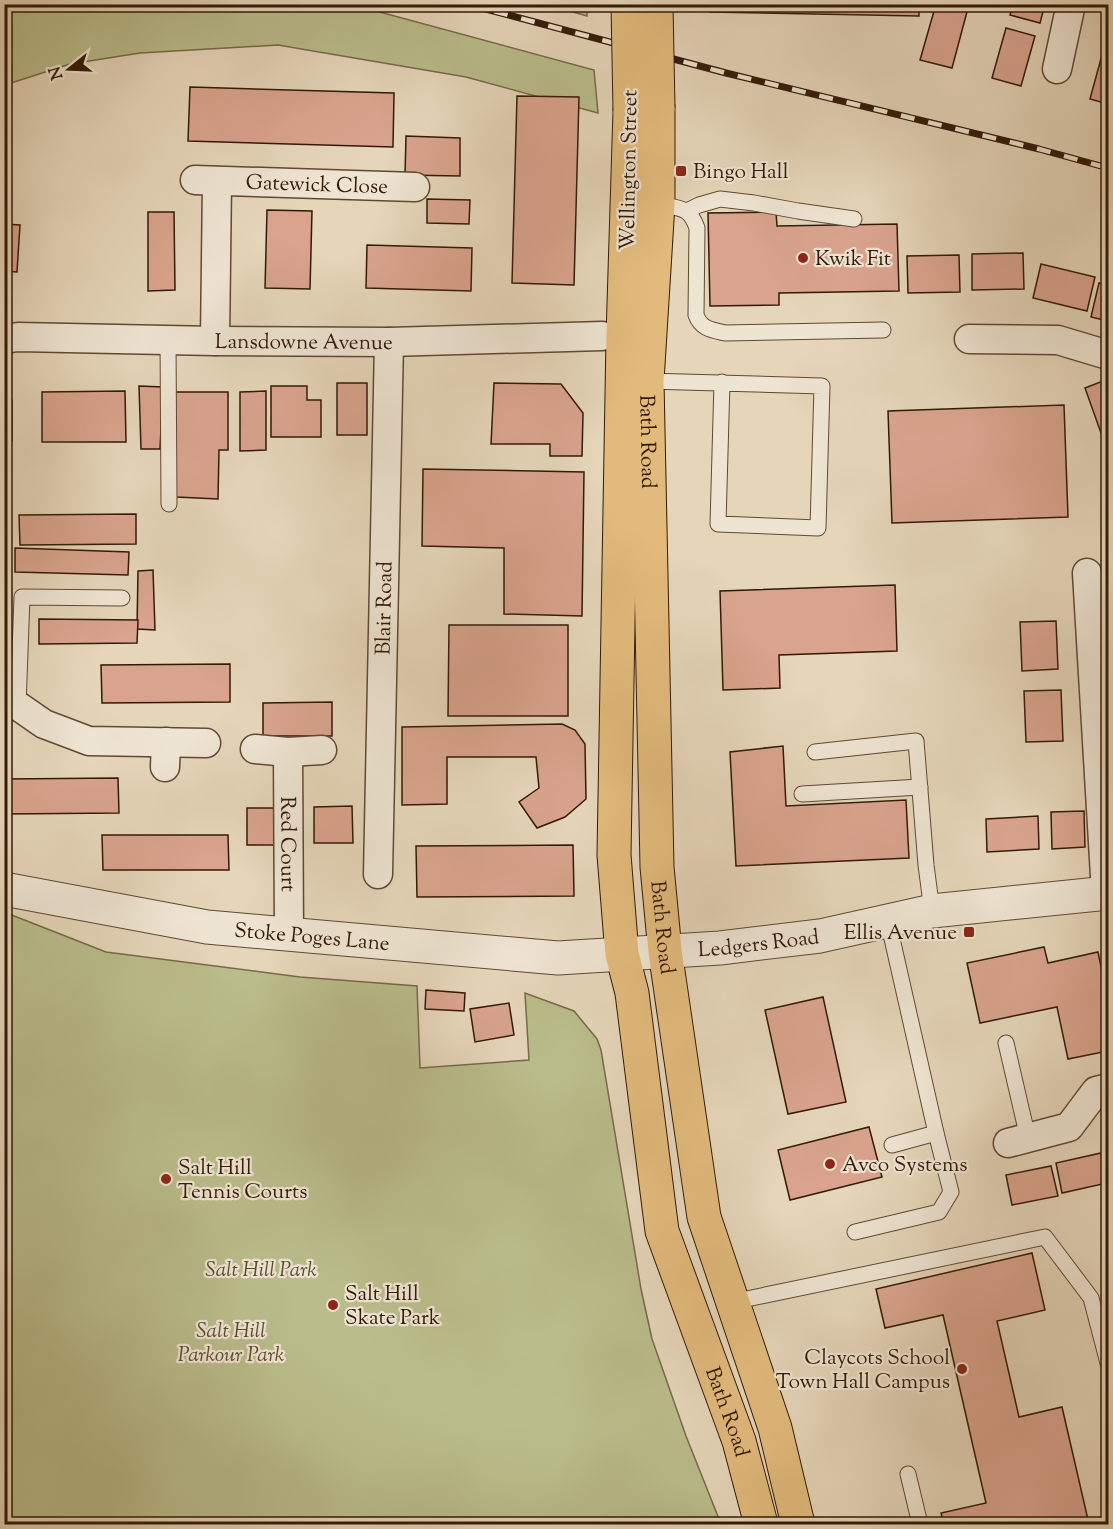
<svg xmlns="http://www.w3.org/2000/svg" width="1113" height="1529" viewBox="0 0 1113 1529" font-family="'Sorts Mill Goudy',serif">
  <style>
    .green { fill: #babc8b; stroke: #766b48; stroke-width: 1.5 }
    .building { fill: #d9a38d; stroke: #331a06; stroke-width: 1.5 }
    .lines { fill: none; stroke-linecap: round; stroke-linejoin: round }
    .service-casing { stroke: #604933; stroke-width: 17 }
    .minor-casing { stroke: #604933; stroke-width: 31 }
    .tertiary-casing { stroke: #604933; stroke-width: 35 }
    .primary-casing { stroke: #331a06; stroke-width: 35 }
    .service { stroke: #eee4d2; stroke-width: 15 }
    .minor { stroke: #eee4d2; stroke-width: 28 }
    .tertiary { stroke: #eee4d2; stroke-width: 33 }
    .primary { stroke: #e2ba7c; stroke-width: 33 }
    .rail-casing { stroke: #331a06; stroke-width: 7 }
    .rail { stroke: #eee4d2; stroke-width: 4.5; stroke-dasharray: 14; stroke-linecap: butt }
    .primary-bridge-casing { stroke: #331a06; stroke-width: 35; stroke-linecap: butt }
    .primary-bridge { stroke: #e2ba7c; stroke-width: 33 }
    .poi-dot { fill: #8f2418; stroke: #eee4d2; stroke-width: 2 }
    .labels { text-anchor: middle; stroke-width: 4.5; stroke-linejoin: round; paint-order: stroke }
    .street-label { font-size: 21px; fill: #331a06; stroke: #eee4d2 }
    .poi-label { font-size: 21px; fill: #331a06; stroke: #eee4d2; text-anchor: start }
    .park-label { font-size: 21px; font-style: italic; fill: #5c4b2e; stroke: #eee4d2 }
  </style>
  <rect width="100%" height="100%" fill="#e5d5b9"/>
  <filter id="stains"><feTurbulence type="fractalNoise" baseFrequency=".00333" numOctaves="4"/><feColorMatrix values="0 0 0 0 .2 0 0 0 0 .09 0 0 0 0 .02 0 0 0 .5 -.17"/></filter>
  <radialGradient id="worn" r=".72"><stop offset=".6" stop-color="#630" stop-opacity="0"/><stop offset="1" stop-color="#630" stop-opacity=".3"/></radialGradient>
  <!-- green -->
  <g class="green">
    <polygon points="4,5 354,5 594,70 598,113 466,77 278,45 140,53 70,64 5,85"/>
    <polygon points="548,5 587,5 587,16"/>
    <polygon points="4,912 106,952 300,977 417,986 420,1068 529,1060 525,993 574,1011 597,1039 601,1050 641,1289 652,1339 686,1436 721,1524 5,1524"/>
  </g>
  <!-- building -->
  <g class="building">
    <polygon points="710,4 919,4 919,16 710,12"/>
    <polygon points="936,4 955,4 968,8 952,68 920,60"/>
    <polygon points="1013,4 1045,4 1040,23 1010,15"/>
    <polygon points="1006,28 1035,36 1021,86 992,78"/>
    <polygon points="1108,33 1108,104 1090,99"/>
    <polygon points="190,87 394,93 393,147 188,141"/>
    <polygon points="517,96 579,97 574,285 512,283"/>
    <polygon points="406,136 460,138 460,176 405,175"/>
    <polygon points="427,199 470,200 469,224 427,223"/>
    <polygon points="267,210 312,211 310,289 265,288"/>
    <polygon points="148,212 174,212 175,290 148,291"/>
    <polygon points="776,212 777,226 897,224 899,291 779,293 779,305 710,306 708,213"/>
    <polygon points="4,224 20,225 17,272 4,271"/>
    <polygon points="367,245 472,248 471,291 366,288"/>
    <polygon points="1023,253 1024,289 972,290 972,254"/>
    <polygon points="959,255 960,292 908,293 907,256"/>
    <polygon points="1041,264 1095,277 1087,311 1033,298"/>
    <polygon points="1099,283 1108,285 1108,321 1091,317"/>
    <polygon points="1108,379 1108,430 1101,433 1085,388"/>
    <rect x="337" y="383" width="30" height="52"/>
    <polygon points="494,383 561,384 583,413 582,456 550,456 550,444 491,444"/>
    <polygon points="139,386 163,387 160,449 141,449"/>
    <polygon points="271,386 307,386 307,400 321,400 321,437 271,437"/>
    <polygon points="125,391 126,442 42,442 42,392"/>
    <polygon points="266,391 266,450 240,451 240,392"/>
    <polygon points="173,392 228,392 228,450 219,450 218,499 176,497"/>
    <rect x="4" y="400" width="8" height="41"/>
    <polygon points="1064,405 1068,517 892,523 888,411"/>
    <polygon points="423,469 584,472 582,616 504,614 504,548 422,546"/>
    <polygon points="136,514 136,544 20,545 19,515"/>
    <polygon points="15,548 129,552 128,575 15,572"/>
    <polygon points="153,570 155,630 137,629 138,571"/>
    <polygon points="895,585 897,651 779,655 780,688 723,690 720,591"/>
    <polygon points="39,619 138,620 137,643 39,644"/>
    <polygon points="1056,621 1058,669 1022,671 1020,622"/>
    <polygon points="449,625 568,625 568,716 448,716"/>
    <polygon points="230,664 230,702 102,703 101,665"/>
    <polygon points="1061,690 1063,741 1026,742 1024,691"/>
    <polygon points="332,702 332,736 263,736 263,703"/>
    <polygon points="562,724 575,730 585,744 586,799 565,817 537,828 519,802 539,788 536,757 447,757 447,804 402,805 402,727"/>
    <polygon points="783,746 786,806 906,800 909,858 736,866 730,752"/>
    <polygon points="118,778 119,813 4,814 4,779"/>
    <polygon points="352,806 353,843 314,843 314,807"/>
    <polygon points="247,808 285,808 286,845 247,845"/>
    <polygon points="1084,811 1085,847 1052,849 1051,812"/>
    <polygon points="1038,816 1039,849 987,852 986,819"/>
    <polygon points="102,835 228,835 229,870 103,870"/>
    <polygon points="573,845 574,896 417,897 416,846"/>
    <polygon points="1044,947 1048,963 1098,952 1108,1000 1108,1051 1068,1059 1057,1007 980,1023 967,963"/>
    <polygon points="426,990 465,993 464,1011 425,1009"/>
    <polygon points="823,997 846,1102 788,1114 765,1010"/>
    <polygon points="509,1003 514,1035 475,1042 470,1009"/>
    <polygon points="869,1127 882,1177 790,1200 778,1150"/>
    <polygon points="1101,1153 1107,1183 1062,1193 1056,1163"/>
    <polygon points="1051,1166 1058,1196 1012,1205 1006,1175"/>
    <polygon points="1032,1253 1045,1310 997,1321 1019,1417 1062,1407 1089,1524 944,1524 941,1513 986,1503 943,1315 885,1328 876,1289"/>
  </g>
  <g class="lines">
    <!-- service casing -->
    <g class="service-casing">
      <g id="service">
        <path d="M658 204C679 209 689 205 697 228L696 315C701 329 712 330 725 333L883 330"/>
        <polyline points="687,211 699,205 720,199 754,203 798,211 854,219"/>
        <polyline points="168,340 169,504"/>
        <polyline points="647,381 822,386 818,528 718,524 722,382"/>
        <polyline points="18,706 22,597 122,598"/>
        <polyline points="815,752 916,741 926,865 932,911"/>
        <polyline points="802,794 920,787"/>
        <polyline points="1006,1043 1028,1138"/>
        <polyline points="892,1145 936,1133"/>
        <polyline points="855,1232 939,1212 951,1192 936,1133 888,921"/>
        <polyline points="732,1302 1045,1237 1091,1298 1108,1363"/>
        <polyline points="908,1474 920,1524"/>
      </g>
    </g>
    <!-- minor casing -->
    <g class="minor-casing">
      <g id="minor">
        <polyline points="1057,69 1071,4"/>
        <path id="s1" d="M195 180 415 187"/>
        <path id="s2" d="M4 339 18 337 215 341 389 342 602 336"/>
        <polyline points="969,339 1058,340 1108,355"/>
        <polyline points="215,341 217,181"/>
        <polyline points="1087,573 1106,893"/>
        <polyline points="4,700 18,706 44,724 89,741 206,743"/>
        <polyline points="255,749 288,752 322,750"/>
        <path id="s3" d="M288 752 289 935"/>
        <polyline points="165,767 166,742"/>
        <path id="s4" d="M378 874 389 342"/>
        <polyline points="1008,1143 1069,1127 1096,1091 1108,1088"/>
      </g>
    </g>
    <!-- tertiary casing -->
    <g class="tertiary-casing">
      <g id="tertiary">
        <path id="s5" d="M4 889 207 927 558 958 720 948 820 936 932 911 1108 893"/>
      </g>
    </g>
    <!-- primary casing -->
    <g class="primary-casing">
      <g id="primary">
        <path id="s6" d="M658 108V204L647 381 657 867 665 951 704 1217 775 1428 798 1524"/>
        <path id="s7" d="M630 111 623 336 614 855 622 954 632 993 662 1231 739 1441 761 1524"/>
      </g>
    </g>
    <!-- service -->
    <use href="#service" class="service"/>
    <!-- minor -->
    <use href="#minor" class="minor"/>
    <!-- tertiary -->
    <use href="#tertiary" class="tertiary"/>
    <!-- primary -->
    <use href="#primary" class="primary"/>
    <!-- rail casing -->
    <g class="rail-casing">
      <polyline id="rail" points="467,4 726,73 1039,149 1108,168"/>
    </g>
    <!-- rail -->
    <use href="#rail" class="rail"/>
    <!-- primary-bridge casing -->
    <g class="primary-bridge-casing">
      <g id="primary-bridge">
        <polyline points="628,4 630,111"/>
        <polyline points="656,4 658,108"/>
      </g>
    </g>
    <!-- primary-bridge -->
    <use href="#primary-bridge" class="primary-bridge"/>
  </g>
  <!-- markers -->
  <g class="poi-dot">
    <rect x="675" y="165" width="12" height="12" rx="3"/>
    <circle cx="803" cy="258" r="6"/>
    <rect x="963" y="926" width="12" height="12" rx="3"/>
    <circle cx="830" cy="1164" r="6"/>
    <circle cx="166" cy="1179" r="6"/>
    <circle cx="333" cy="1305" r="6"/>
    <circle cx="962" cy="1369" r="6"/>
  </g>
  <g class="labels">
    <!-- street labels -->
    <g class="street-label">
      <text transform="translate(628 170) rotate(-89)" y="7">Wellington Street</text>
      <text dy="7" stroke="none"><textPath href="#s1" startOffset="122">Gatewick Close</textPath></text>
      <text dy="7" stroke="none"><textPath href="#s2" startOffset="300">Lansdowne Avenue</textPath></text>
      <text dy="7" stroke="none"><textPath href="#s6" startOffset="334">Bath Road</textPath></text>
      <text dy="7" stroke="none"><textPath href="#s4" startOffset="266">Blair Road</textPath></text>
      <text dy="7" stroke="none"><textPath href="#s3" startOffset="92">Red Court</textPath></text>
      <text dy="7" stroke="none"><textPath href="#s6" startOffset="820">Bath Road</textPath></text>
      <text dy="7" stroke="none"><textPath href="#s5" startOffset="312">Stoke Poges Lane</textPath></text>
      <text dy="7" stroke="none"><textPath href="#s5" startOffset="760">Ledgers Road</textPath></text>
      <text dy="7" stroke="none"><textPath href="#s7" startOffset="1316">Bath Road</textPath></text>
    </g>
    <!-- poi labels -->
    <g class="poi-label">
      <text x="693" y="178">Bingo Hall</text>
      <text x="815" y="265">Kwik Fit</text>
      <text x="957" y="939" text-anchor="end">Ellis Avenue</text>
      <text x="842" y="1171">Avco Systems</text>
      <text x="178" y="1174">Salt Hill<tspan x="178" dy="24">Tennis Courts</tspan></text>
      <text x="345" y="1300">Salt Hill<tspan x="345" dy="24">Skate Park</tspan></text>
      <text x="950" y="1364" text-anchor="end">Claycots School<tspan x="950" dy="24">Town Hall Campus</tspan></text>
    </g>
    <!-- park labels -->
    <g class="park-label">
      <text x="261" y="1276">Salt Hill Park</text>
      <text x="231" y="1337">Salt Hill<tspan x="231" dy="24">Parkour Park</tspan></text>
    </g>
  </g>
  <!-- margin -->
  <rect width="1113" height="1529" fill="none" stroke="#e5d5b9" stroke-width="24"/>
  <rect x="6" y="6" width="1101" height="1517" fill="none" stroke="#331a06" stroke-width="3"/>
  <rect x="12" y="12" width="1089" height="1505" fill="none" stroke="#331a06" stroke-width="1.5"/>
  <!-- north arrow -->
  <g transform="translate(69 69) rotate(252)" stroke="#eee4d2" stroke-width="4.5" paint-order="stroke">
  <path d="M0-4.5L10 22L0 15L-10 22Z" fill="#331a06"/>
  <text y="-9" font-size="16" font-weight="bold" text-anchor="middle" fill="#331a06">N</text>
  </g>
  <rect width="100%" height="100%" filter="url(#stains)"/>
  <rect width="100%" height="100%" fill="url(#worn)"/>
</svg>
